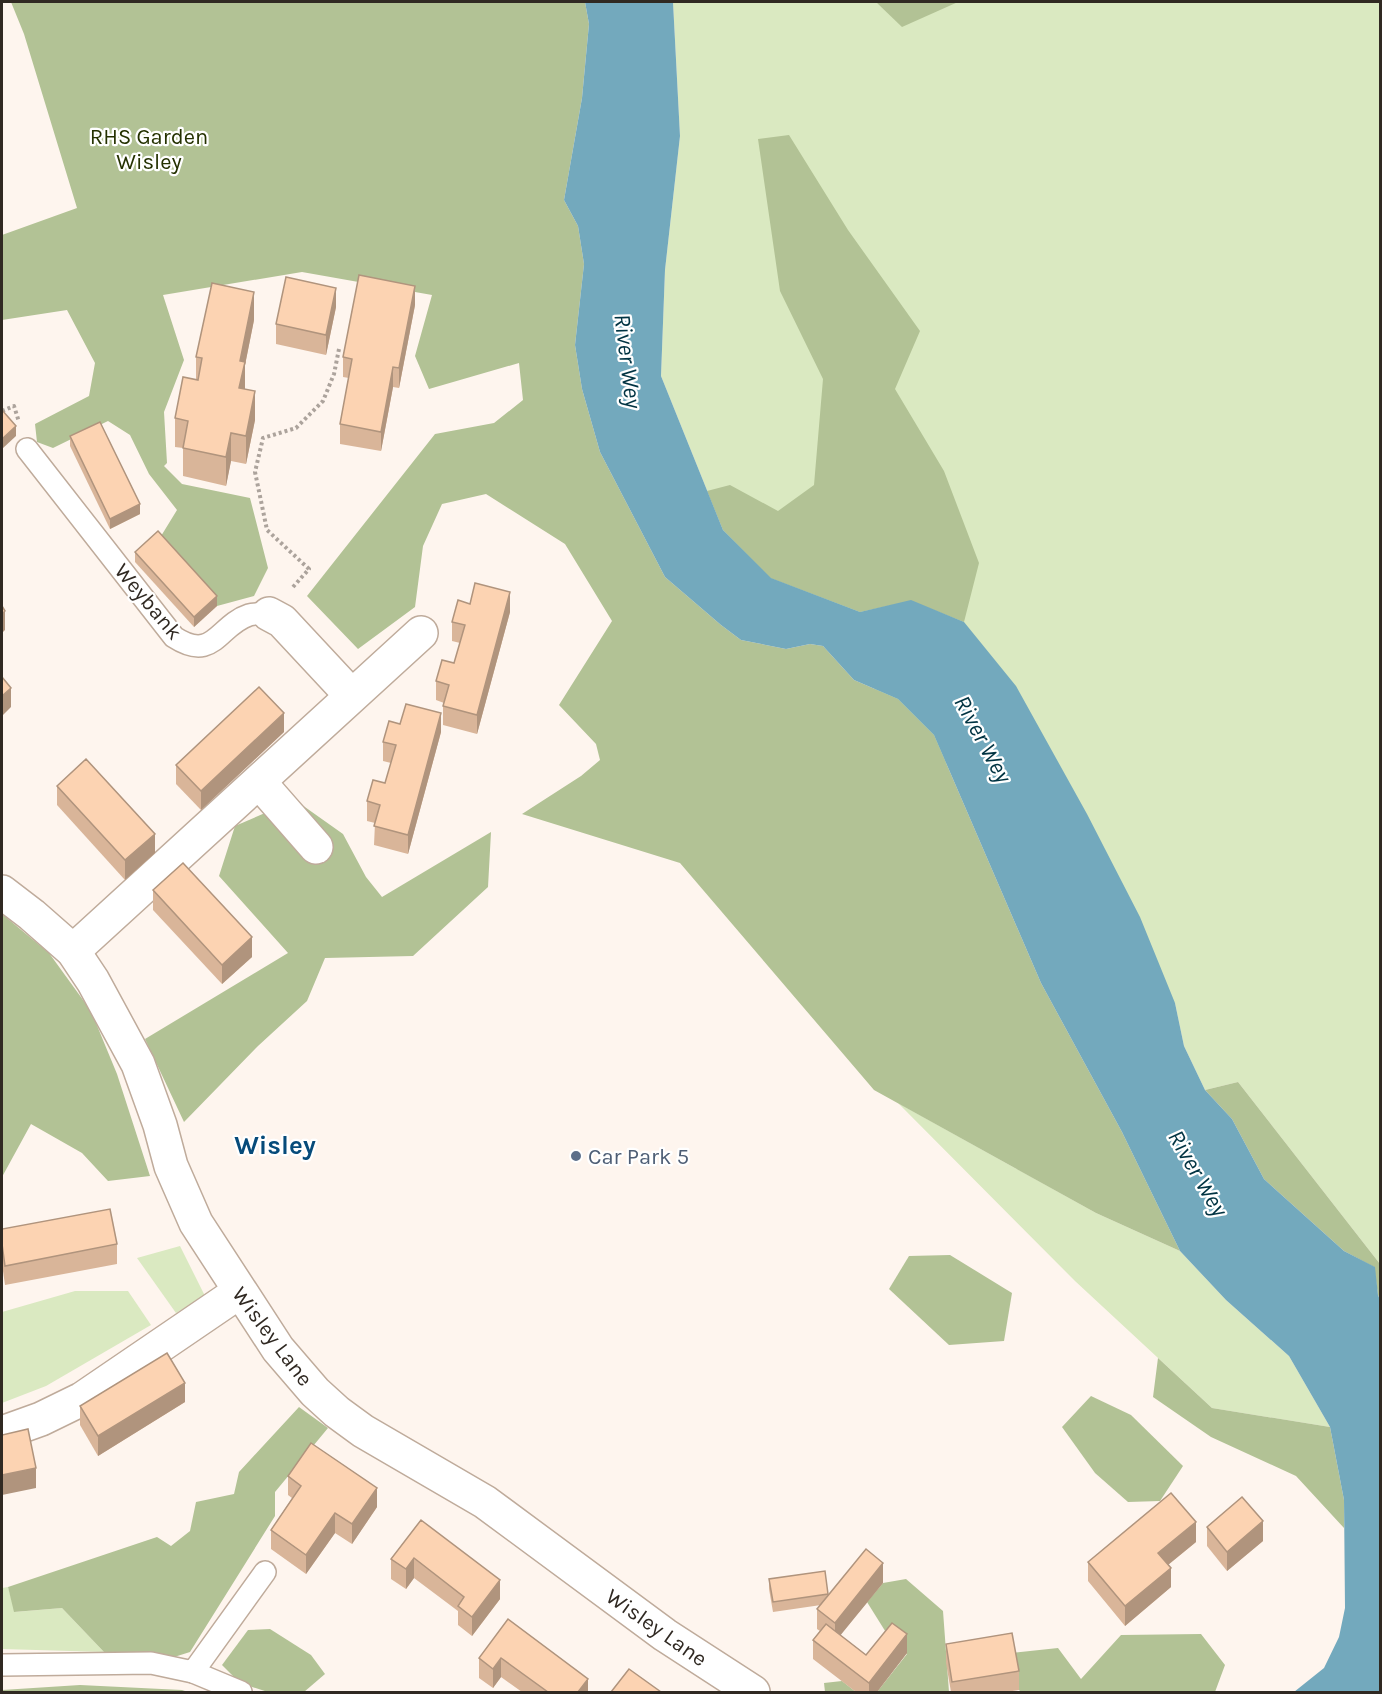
<svg xmlns="http://www.w3.org/2000/svg" width="1382" height="1694" viewBox="0 0 1382 1694" font-family="Karla,sans-serif">
  <style>
    .green { fill: #dae9c1 }
    .forest { fill: #b2c295 }
    .water { fill: #73a9bd }
    .lines { fill: none; stroke-linecap: round; stroke-linejoin: round }
    .service-casing { stroke: #bfab9b; stroke-width: 24 }
    .minor-casing { stroke: #bfab9b; stroke-width: 36 }
    .path { stroke: #aca39c; stroke-width: 4; stroke-dasharray: 3 3; stroke-linecap: butt }
    .service { stroke: #fff; stroke-width: 21 }
    .minor { stroke: #fff; stroke-width: 33 }
    .wall { fill: #d9b599 }
    .shaded-wall { fill: #b0947d }
    .building { fill: #fcd3b2; stroke: #b0947d; stroke-width: 1.5 }
    .service-dot { fill: #5c6f8a; stroke: #fff; stroke-width: 2 }
    .labels { text-anchor: middle; stroke-width: 4.5; stroke-linejoin: round; paint-order: stroke }
    .park-label { font-size: 22px; fill: #243100; stroke: #fff }
    .street-label { font-size: 22px; fill: #302922; stroke: #fff }
    .service-label { font-size: 22px; fill: #4e5e75; stroke: #fff; text-anchor: start }
    .water-label { font-size: 24px; font-style: italic; fill: #003342; stroke: #fff }
    .quarter-label { font-size: 26px; font-weight: bold; fill: #064b7a; stroke: #fff }
  </style>
  <rect width="100%" height="100%" fill="#fef5ee"/>
  <!-- green -->
  <g class="green">
    <polygon points="673,2 1380,2 1380,1264 1238,1082 1205,1090 1184,1046 1175,1003 723,530 661,376 665,270 680,136"/>
    <polygon points="898,1103 1096,1213 1180,1251 1226,1300 1289,1356 1330,1427 1212,1408 1075,1281"/>
    <polygon points="180,1246 205,1296 176,1313 137,1258"/>
    <polygon points="75,1291 128,1291 151,1325 46,1386 2,1403 2,1312"/>
    <polygon points="8,1587 15,1612 62,1608 104,1652 2,1649 2,1588"/>
  </g>
  <!-- forest -->
  <g class="forest">
    <polygon points="11,2 585,2 589,24 582,98 564,200 578,226 584,264 575,345 582,389 600,452 665,577 721,625 741,640 786,649 810,644 823,646 854,680 898,699 934,735 1041,983 1122,1132 1180,1251 1096,1213 874,1090 680,863 522,814 581,776 600,760 596,744 559,705 612,621 565,544 486,494 442,504 423,546 415,607 358,649 307,596 435,434 494,423 523,400 519,363 429,389 415,356 432,295 302,272 163,295 184,360 164,412 167,463 164,466 182,484 250,498 268,568 254,596 217,606 158,541 177,510 149,474 130,435 108,421 53,448 37,442 35,424 89,396 95,363 67,310 2,320 2,235 77,208 24,34"/>
    <polygon points="876,2 958,2 902,27"/>
    <polygon points="789,135 848,230 920,331 895,389 944,471 979,563 964,622 911,601 860,612 770,578 723,530 707,491 730,485 778,511 814,485 823,379 780,291 758,139"/>
    <polygon points="295,800 343,834 366,877 382,897 491,832 488,887 413,956 325,958 307,1001 258,1046 184,1122 145,1039 288,953 219,876 235,826"/>
    <polygon points="2,914 49,953 91,1011 117,1074 150,1176 108,1181 82,1153 31,1124 2,1177"/>
    <polygon points="1238,1082 1380,1264 1380,1300 1378,1295 1374,1267 1344,1251 1264,1179 1232,1119 1205,1090"/>
    <polygon points="950,1255 1012,1293 1004,1341 949,1345 889,1289 909,1256"/>
    <polygon points="1158,1358 1212,1408 1330,1427 1344,1500 1344,1528 1296,1476 1211,1437 1153,1397"/>
    <polygon points="1091,1396 1131,1415 1183,1466 1160,1501 1128,1502 1095,1473 1062,1427"/>
    <polygon points="299,1407 328,1428 275,1492 275,1516 190,1652 171,1658 104,1652 62,1608 14,1612 8,1587 157,1537 171,1546 190,1531 196,1502 234,1494 239,1472"/>
    <polygon points="906,1579 943,1611 949,1692 877,1692 907,1654 892,1642 867,1602 883,1583"/>
    <polygon points="270,1629 311,1655 325,1674 304,1692 268,1692 240,1683 222,1665 248,1630"/>
    <polygon points="1201,1634 1225,1665 1215,1692 1021,1692 1019,1690 1012,1653 1058,1648 1081,1679 1121,1635"/>
    <polygon points="842,1681 856,1692 825,1692 824,1683"/>
    <polygon points="80,1685 182,1690 188,1692 2,1692 2,1690"/>
  </g>
  <!-- water -->
  <polygon class="water" points="585,2 673,2 680,136 665,270 661,376 723,530 771,578 860,612 911,600 964,622 1016,686 1087,814 1140,917 1175,1003 1184,1046 1205,1090 1232,1119 1264,1179 1344,1251 1375,1267 1378,1295 1380,1300 1380,1692 1294,1692 1324,1668 1339,1637 1345,1608 1344,1500 1330,1427 1289,1356 1226,1300 1180,1251 1122,1132 1041,983 934,735 898,699 854,680 823,646 810,644 786,649 741,640 721,625 665,577 600,452 582,389 575,345 584,264 578,226 564,200 582,98 589,24"/>
  <g class="lines">
    <!-- service casing -->
    <g class="service-casing">
      <g id="service">
        <path d="M27 449 174 637C214 663 218 625 249 615 255 613 262 614 269 614"/>
        <polyline points="2,1665 151,1663 193,1672 265,1572"/>
        <polyline points="193,1672 241,1692"/>
      </g>
    </g>
    <!-- minor casing -->
    <g class="minor-casing">
      <g id="minor">
        <polyline points="269,614 282,621 351,695"/>
        <polyline points="259,782 316,847"/>
        <polyline points="2,892 32,915 73,951 93,981 138,1064 160,1125 171,1166 196,1223 278,1349 315,1392 337,1412 363,1431 485,1502 665,1635 753,1692"/>
        <polyline points="73,951 421,633"/>
        <polyline points="2,1433 41,1419 82,1399 239,1292"/>
      </g>
    </g>
    <!-- path -->
    <g class="path">
      <polyline points="2,411 14,406 19,422"/>
      <polyline points="293,587 309,569 267,530 255,472 263,438 296,428 323,401 334,374 339,349"/>
    </g>
    <!-- service -->
    <use href="#service" class="service"/>
    <!-- minor -->
    <use href="#minor" class="minor"/>
  </g>
  <!-- wall -->
  <g class="wall">
    <polygon points="415,305 399,388 393,387 381,451 340,444 340,424 349,378 343,377 343,357"/>
    <polygon points="336,307 326,355 276,344 276,324"/>
    <polygon points="254,320 245,365 245,389 255,420 246,464 231,461 226,486 183,476 183,448 175,447 175,418 196,379 196,357"/>
    <polygon points="70,436 140,514 110,529 70,446"/>
    <polygon points="135,552 217,606 194,627 135,562"/>
    <polygon points="470,604 510,612 477,734 443,725 443,706 444,703 436,700 436,681 454,663 460,643 452,641 452,622"/>
    <polygon points="284,732 201,810 176,784 176,765"/>
    <polygon points="441,732 408,854 374,845 375,823 367,821 367,801 385,783 391,763 383,761 383,742"/>
    <polygon points="57,786 155,853 125,880 57,805"/>
    <polygon points="153,890 252,957 222,984 153,910"/>
    <polygon points="2,1229 117,1244 117,1264 5,1285 2,1264"/>
    <polygon points="185,1402 98,1456 80,1425 80,1406"/>
    <polygon points="288,1476 377,1507 352,1544 335,1533 306,1574 271,1549 271,1530 292,1498 288,1495"/>
    <polygon points="421,1520 500,1599 472,1636 458,1625 458,1611 414,1578 406,1589 391,1579 391,1559"/>
    <polygon points="1207,1527 1263,1541 1227,1571 1207,1546"/>
    <polygon points="1196,1542 1168,1565 1171,1587 1125,1626 1088,1581 1088,1562"/>
    <polygon points="825,1571 828,1595 883,1583 840,1635 866,1655 907,1653 877,1692 856,1692 813,1659 813,1640 820,1631 817,1629 817,1609 821,1605 773,1612 769,1589 769,1579"/>
    <polygon points="508,1619 588,1692 522,1692 501,1677 493,1688 479,1678 479,1658"/>
    <polygon points="946,1644 1019,1671 1019,1690 1005,1692 951,1692 946,1663"/>
  </g>
  <!-- shaded-wall -->
  <g class="shaded-wall">
    <polygon points="415,286 415,305 399,388 399,368"/>
    <polygon points="336,288 336,307 326,355 326,335"/>
    <polygon points="254,292 254,320 245,365 245,390 239,416 240,361"/>
    <polygon points="393,367 393,387 381,451 381,432"/>
    <polygon points="255,391 255,420 246,464 246,436"/>
    <polygon points="16,426 16,436 2,449 2,439"/>
    <polygon points="231,433 231,461 226,486 226,457"/>
    <polygon points="140,504 140,514 110,529 110,519"/>
    <polygon points="510,592 510,612 477,734 477,715"/>
    <polygon points="217,596 217,606 194,627 194,617"/>
    <polygon points="5,611 5,630 2,633 2,614"/>
    <polygon points="11,688 11,707 2,716 2,696"/>
    <polygon points="284,713 284,732 201,810 201,791"/>
    <polygon points="441,713 441,732 408,854 408,835"/>
    <polygon points="155,834 155,853 125,880 125,860"/>
    <polygon points="252,937 252,957 222,984 222,965"/>
    <polygon points="185,1383 185,1402 98,1456 98,1436"/>
    <polygon points="36,1468 36,1488 2,1495 2,1475"/>
    <polygon points="377,1488 377,1507 352,1544 352,1524"/>
    <polygon points="335,1513 335,1533 306,1574 306,1555"/>
    <polygon points="1263,1521 1263,1541 1227,1571 1227,1552"/>
    <polygon points="1196,1522 1196,1542 1158,1573 1158,1553"/>
    <polygon points="414,1558 414,1578 406,1589 406,1569"/>
    <polygon points="883,1563 883,1583 835,1642 835,1623"/>
    <polygon points="1171,1568 1171,1587 1125,1626 1125,1606"/>
    <polygon points="500,1580 500,1599 472,1636 472,1617"/>
    <polygon points="907,1634 907,1653 877,1692 869,1692 869,1683"/>
    <polygon points="501,1658 501,1677 493,1688 493,1669"/>
    <polygon points="588,1679 588,1692 578,1692"/>
  </g>
  <!-- building -->
  <g class="building">
    <polygon points="359,275 415,286 399,368 393,367 381,432 340,424 352,359 343,357"/>
    <polygon points="286,277 336,288 326,335 276,324"/>
    <polygon points="212,283 254,292 240,361 245,362 239,388 255,391 246,436 231,433 226,457 183,448 188,421 175,418 183,377 198,380 202,358 196,357"/>
    <polygon points="2,410 16,426 2,439"/>
    <polygon points="100,422 140,504 110,519 70,436"/>
    <polygon points="158,531 217,596 194,617 135,552"/>
    <polygon points="475,583 510,592 477,715 443,706 449,685 436,681 442,660 454,663 465,625 452,622 458,600 470,604"/>
    <polygon points="2,606 5,611 2,614"/>
    <polygon points="2,677 11,688 2,696"/>
    <polygon points="259,687 284,713 201,791 176,765"/>
    <polygon points="406,704 441,713 408,835 374,826 380,805 367,801 373,780 385,783 396,745 383,742 389,721 400,724"/>
    <polygon points="86,759 155,834 125,860 57,786"/>
    <polygon points="183,863 252,937 222,965 153,890"/>
    <polygon points="110,1209 117,1244 5,1266 2,1244 2,1229"/>
    <polygon points="167,1353 185,1383 98,1436 80,1406"/>
    <polygon points="28,1429 36,1468 2,1475 2,1435"/>
    <polygon points="311,1443 377,1488 352,1524 335,1513 306,1555 271,1530 301,1486 288,1476"/>
    <polygon points="1171,1493 1196,1522 1158,1553 1171,1568 1125,1606 1088,1562"/>
    <polygon points="1242,1497 1263,1521 1227,1552 1207,1527"/>
    <polygon points="421,1520 500,1580 472,1617 458,1606 464,1597 414,1558 406,1569 391,1559"/>
    <polygon points="866,1549 883,1563 835,1623 817,1609"/>
    <polygon points="825,1571 828,1594 773,1602 769,1579"/>
    <polygon points="508,1619 588,1679 578,1692 548,1692 501,1658 493,1669 479,1658"/>
    <polygon points="892,1623 907,1634 869,1683 813,1640 826,1624 866,1655"/>
    <polygon points="1012,1633 1019,1671 952,1682 946,1644"/>
    <polygon points="629,1669 661,1692 611,1692"/>
  </g>
  <!-- markers -->
  <circle class="service-dot" cx="576" cy="1156" r="6"/>
  <g class="labels">
    <!-- park labels -->
    <g class="park-label">
      <text x="149" y="144">RHS Garden<tspan x="149" dy="25">Wisley</tspan></text>
    </g>
    <!-- street labels -->
    <g class="street-label">
      <text transform="translate(149 601) rotate(50)" y="8">Weybank</text>
      <text transform="translate(273 1336) rotate(53)" y="8">Wisley Lane</text>
      <text transform="translate(657 1627) rotate(35)" y="8">Wisley Lane</text>
    </g>
    <!-- service labels -->
    <g class="service-label">
      <text x="588" y="1164">Car Park 5</text>
    </g>
    <!-- water labels -->
    <g class="water-label">
      <text transform="translate(628 361) rotate(83)" y="8">River Wey</text>
      <text transform="translate(983 739) rotate(62)" y="8">River Wey</text>
      <text transform="translate(1198 1173) rotate(60)" y="8">River Wey</text>
    </g>
    <!-- quarter labels -->
    <g class="quarter-label">
      <text x="275" y="1154">Wisley</text>
    </g>
  </g>
  <!-- border -->
  <rect width="1382" height="1694" fill="none" stroke="#302922" stroke-width="6"/>
</svg>
